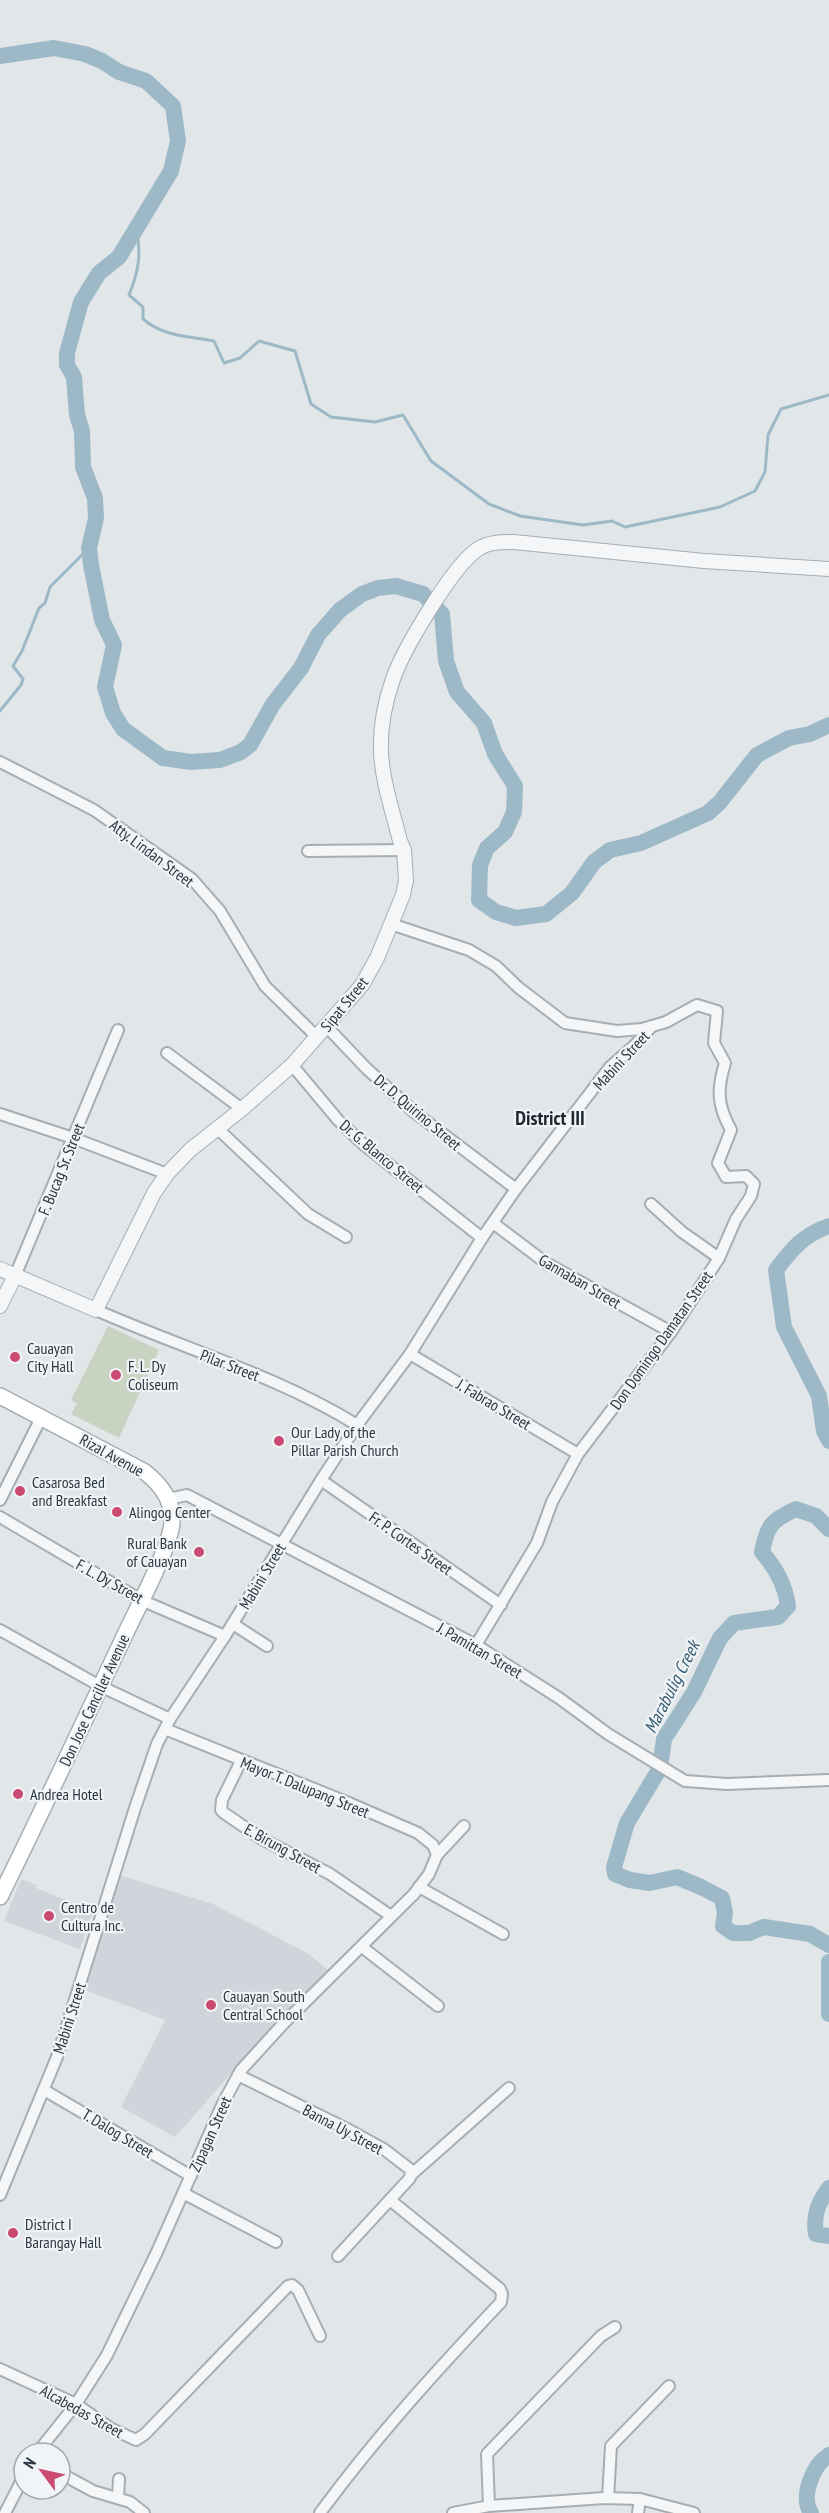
<svg xmlns="http://www.w3.org/2000/svg" width="829" height="2513" viewBox="0 0 829 2513" font-family="'PT Sans Narrow',sans-serif">
  <style>
    .built { fill: #cfd5db }
    .green { fill: #c9d3c2 }
    .lines { fill: none; stroke-linecap: round; stroke-linejoin: round }
    .stream { stroke: #9db9c8; stroke-width: 3 }
    .river { stroke: #9db9c8; stroke-width: 16 }
    .minor-casing { stroke: #a6aeb3; stroke-width: 14 }
    .tertiary-casing { stroke: #a6aeb3; stroke-width: 16 }
    .secondary-casing { stroke: #a6aeb3; stroke-width: 18 }
    .minor { stroke: #f4f6f8; stroke-width: 10 }
    .tertiary { stroke: #f4f6f8; stroke-width: 14 }
    .secondary { stroke: #fff; stroke-width: 15 }
    .poi-dot { fill: #ca4a72; stroke: #f1f4f7; stroke-width: 2 }
    .labels { text-anchor: middle; stroke-width: 4.5; stroke-linejoin: round; paint-order: stroke }
    .street-label { font-size: 16px; fill: #2a3640; stroke: #f1f4f7 }
    .poi-label { font-size: 16px; fill: #2a3640; stroke: #f1f4f7; text-anchor: start }
    .water-label { font-size: 18px; font-style: italic; fill: #355b73; stroke: #f1f4f7 }
    .quarter-label { font-size: 20px; font-weight: bold; fill: #1c2731; stroke: #f1f4f7 }
  </style>
  <rect width="100%" height="100%" fill="#e1e6e9"/>
  <!-- built -->
  <g class="built">
    <polygon points="119,1875 213,1904 309,1954 330,1972 252,2050 175,2137 121,2107 165,2020 85,1990"/>
    <polygon points="21,1879 37,1885 36,1888 93,1911 80,1949 4,1921"/>
  </g>
  <!-- green -->
  <polygon class="green" points="108,1326 159,1350 119,1438 71,1414 77,1404 71,1400"/>
  <g class="lines">
    <!-- stream -->
    <g class="stream">
      <path d="M136 225C141 253 140 268 129 295L143 307V319C164 337 188 336 214 341L224 363 240 358 259 341 295 351 311 404 331 417 375 422 403 415 431 461 489 504 520 516 583 525 612 521 625 527 720 507 755 491 765 472 768 435 781 409 829 395"/>
      <polyline points="0,711 21,685 23,679 13,666 22,651 39,608 45,603 50,587 89,548"/>
    </g>
    <!-- river -->
    <g class="river">
      <polyline points="0,56 54,48 85,54 102,61 119,72 146,81 173,106 178,141 171,171 119,257 99,273 81,302 67,353 67,365 74,377 77,415 82,431 83,467 95,498 96,518 89,548 91,565 102,620 114,645 105,687 113,713 123,729 163,758 191,762 220,760 241,752 250,745 273,704 301,668 318,635 340,610 362,594 378,588 396,586 423,594 442,614 446,661 457,692 484,723 495,754 515,786 514,812 505,832 487,848 480,865 479,900 496,912 516,918 546,914 572,893 594,862 610,850 641,843 708,813 720,802 757,755 789,738 810,734 829,725"/>
      <path d="M829 1226C804 1234 791 1250 776 1270L784 1327 819 1396 824 1431 829 1441"/>
      <path d="M829 1529 816 1516 796 1509C772 1520 767 1525 762 1552 776 1569 785 1584 788 1606L778 1617 734 1623 720 1638 694 1692 664 1739 660 1768 627 1823 614 1867 615 1874 630 1880 650 1883 677 1877 701 1887 722 1898 725 1913 723 1926 733 1933H749L764 1927 810 1934 829 1945"/>
      <polyline points="829,1962 829,2014"/>
      <path d="M829 2188C818 2203 813 2215 816 2234L829 2236"/>
      <path d="M811 2513C800 2496 813 2465 829 2455"/>
    </g>
    <!-- minor casing -->
    <g class="minor-casing">
      <g id="minor">
        <polyline points="0,762 94,810 192,879 220,911 265,986 317,1037"/>
        <polyline points="308,851 404,850"/>
        <path d="M391 924 469 950 496 966 519 988 565 1023 617 1031 642 1029 666 1022 697 1005 717 1011 714 1043 725 1063C717 1089 717 1105 731 1130L718 1163 726 1177 746 1176 754 1184 751 1196 736 1219 719 1258 671 1332 578 1454 552 1502 537 1543 476 1645"/>
        <polyline points="327,1027 366,1068 414,1112 516,1189"/>
        <polyline points="167,1053 242,1109"/>
        <polyline points="292,1065 338,1120 363,1144 482,1238"/>
        <polyline points="0,1114 73,1138 167,1174"/>
        <polyline points="218,1129 308,1214 346,1237"/>
        <polyline points="651,1204 682,1232 719,1258"/>
        <polyline points="493,1223 546,1263 671,1332"/>
        <polyline points="15,1276 118,1030"/>
        <path d="M96 1310C182 1348 278 1376 357 1425"/>
        <polyline points="410,1354 578,1454"/>
        <polyline points="321,1480 501,1605"/>
        <polyline points="168,1499 187,1495 476,1645 559,1698 608,1734 685,1781 727,1784 829,1780"/>
        <polyline points="0,1500 42,1416"/>
        <polyline points="0,1517 141,1600 225,1636"/>
        <polyline points="233,1624 267,1646"/>
        <polyline points="0,1630 100,1686 170,1719"/>
        <polyline points="165,1729 349,1803 418,1833 433,1845 437,1855"/>
        <polyline points="241,1761 222,1800 221,1810 224,1813 262,1839 330,1874 391,1916"/>
        <polyline points="419,1887 503,1934"/>
        <polyline points="362,1947 438,2006"/>
        <polyline points="238,2075 347,2129 385,2150 411,2170 410,2178 338,2256"/>
        <polyline points="44,2090 191,2176"/>
        <polyline points="412,2174 509,2088"/>
        <polyline points="183,2193 276,2242"/>
        <polyline points="0,2195 57,2057 135,1808 157,1744 170,1719 225,1636 321,1480 357,1425 410,1354 482,1238 516,1189 610,1067 635,1045 652,1026"/>
        <polyline points="0,2369 76,2404 110,2428 136,2440 145,2434 288,2286 292,2285 298,2290 320,2336"/>
        <polyline points="37,2453 76,2404 107,2355 156,2254 223,2103 241,2070 284,2023 414,1894 429,1874 437,1855 464,1826"/>
        <polyline points="60,2473 93,2491 130,2502 144,2513"/>
        <polyline points="118,2498 119,2479"/>
        <polyline points="608,2498 611,2446 669,2386"/>
        <polyline points="489,2506 487,2454 601,2336 615,2327"/>
        <polyline points="5,2513 24,2476"/>
        <path d="M320 2513C375 2438 437 2370 501 2302L502 2294 500 2289 390 2200"/>
        <polyline points="453,2513 489,2506 604,2498 640,2499 694,2513"/>
        <polyline points="638,2513 640,2499"/>
      </g>
    </g>
    <!-- tertiary casing -->
    <g class="tertiary-casing">
      <g id="tertiary">
        <path d="M0 1269 96 1310 154 1193 167 1174 190 1150 242 1109 292 1065 362 985 377 958 403 895 406 880 404 850 400 841C393 812 382 781 381 751 380 727 385 702 393 679 403 650 453 565 478 549 488 542 502 542 514 542L704 561 829 569"/>
        <polyline points="0,1306 15,1276"/>
      </g>
    </g>
    <!-- secondary casing -->
    <g class="secondary-casing">
      <path id="secondary" d="M0 1396 145 1472C161 1485 173 1500 172 1522 171 1547 135 1612 123 1639 82 1725 42 1812 0 1897"/>
    </g>
    <!-- minor -->
    <use href="#minor" class="minor"/>
    <!-- tertiary -->
    <use href="#tertiary" class="tertiary"/>
    <!-- secondary -->
    <use href="#secondary" class="secondary"/>
  </g>
  <!-- markers -->
  <g class="poi-dot">
    <circle cx="15" cy="1357" r="6"/>
    <circle cx="116" cy="1375" r="6"/>
    <circle cx="279" cy="1441" r="6"/>
    <circle cx="20" cy="1491" r="6"/>
    <circle cx="117" cy="1512" r="6"/>
    <circle cx="199" cy="1552" r="6"/>
    <circle cx="18" cy="1794" r="6"/>
    <circle cx="49" cy="1916" r="6"/>
    <circle cx="211" cy="2005" r="6"/>
    <circle cx="13" cy="2233" r="6"/>
  </g>
  <g class="labels">
    <!-- street labels -->
    <g class="street-label">
      <text transform="translate(152 853) rotate(37)" y="6">Atty. Lindan Street</text>
      <text transform="translate(344 1004) rotate(-51)" y="6">Sipat Street</text>
      <text transform="translate(621 1060) rotate(-47)" y="6">Mabini Street</text>
      <text transform="translate(418 1112) rotate(40)" y="6">Dr. D. Quirino Street</text>
      <text transform="translate(382 1156) rotate(40)" y="6">Dr. G. Blanco Street</text>
      <text transform="translate(61 1169) rotate(-68)" y="6">F. Bucag Sr. Street</text>
      <text transform="translate(580 1281) rotate(30)" y="6">Gannaban Street</text>
      <text transform="translate(661 1340) rotate(-55)" y="6">Don Domingo Damatan Street</text>
      <text transform="translate(230 1365) rotate(21)" y="6">Pilar Street</text>
      <text transform="translate(494 1404) rotate(31)" y="6">J. Fabrao Street</text>
      <text transform="translate(112 1455) rotate(29)" y="6">Rizal Avenue</text>
      <text transform="translate(411 1543) rotate(35)" y="6">Fr. P. Cortes Street</text>
      <text transform="translate(262 1576) rotate(-59)" y="6">Mabini Street</text>
      <text transform="translate(110 1581) rotate(29)" y="6">F. L. Dy Street</text>
      <text transform="translate(480 1650) rotate(30)" y="6">J. Pamittan Street</text>
      <text transform="translate(94 1700) rotate(-65)" y="6">Don Jose Canciller Avenue</text>
      <text transform="translate(305 1787) rotate(22)" y="6">Mayor T. Dalupang Street</text>
      <text transform="translate(283 1848) rotate(29)" y="6">E. Birung Street</text>
      <text transform="translate(69 2018) rotate(-72)" y="6">Mabini Street</text>
      <text transform="translate(343 2129) rotate(28)" y="6">Banna Uy Street</text>
      <text transform="translate(118 2133) rotate(31)" y="6">T. Dalog Street</text>
      <text transform="translate(210 2134) rotate(-66)" y="6">Zipagan Street</text>
      <text transform="translate(82 2411) rotate(29)" y="6">Alcabedas Street</text>
    </g>
    <!-- poi labels -->
    <g class="poi-label">
      <text x="27" y="1354">Cauayan<tspan x="27" dy="18">City Hall</tspan></text>
      <text x="128" y="1372">F. L. Dy<tspan x="128" dy="18">Coliseum</tspan></text>
      <text x="291" y="1438">Our Lady of the<tspan x="291" dy="18">Pillar Parish Church</tspan></text>
      <text x="32" y="1488">Casarosa Bed<tspan x="32" dy="18">and Breakfast</tspan></text>
      <text x="129" y="1518">Alingog Center</text>
      <text x="187" y="1549" text-anchor="end">Rural Bank<tspan x="187" dy="18">of Cauayan</tspan></text>
      <text x="30" y="1800">Andrea Hotel</text>
      <text x="61" y="1913">Centro de<tspan x="61" dy="18">Cultura Inc.</tspan></text>
      <text x="223" y="2002">Cauayan South<tspan x="223" dy="18">Central School</tspan></text>
      <text x="25" y="2230">District I<tspan x="25" dy="18">Barangay Hall</tspan></text>
    </g>
    <!-- water labels -->
    <g class="water-label">
      <text transform="translate(672 1687) rotate(-63)" y="6">Marabulig Creek</text>
    </g>
    <!-- quarter labels -->
    <g class="quarter-label">
      <text x="550" y="1125">District III</text>
    </g>
  </g>
  <!-- north arrow -->
  <g transform="translate(42 2471) rotate(303)"><circle r="28" fill="#f1f4f7" stroke="#a1a8ae" stroke-width="1.5"/>
  <path d="M0-4.5L10 22L0 15L-10 22Z" fill="#ca4a72"/>
  <text y="-9" font-size="16" font-weight="bold" text-anchor="middle" fill="#2a3640">N</text>
  </g>
</svg>
